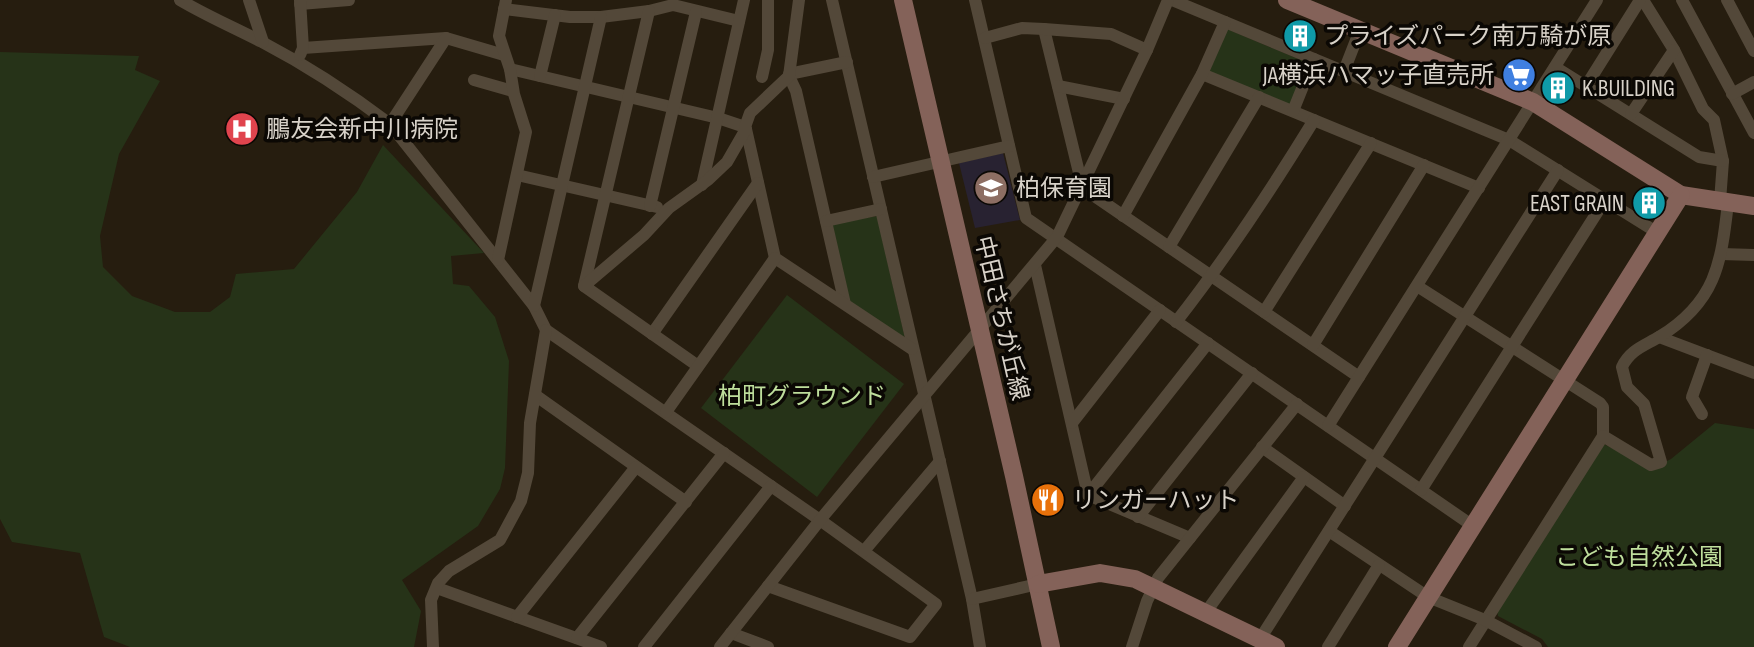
<svg xmlns="http://www.w3.org/2000/svg" width="1754" height="647" viewBox="0 0 1754 647" font-family="'Sofia Sans Condensed','Noto Sans JP',sans-serif">
  <style>
    .education { fill: #282231 }
    .green { fill: #263318 }
    .lines { fill: none; stroke-linecap: round; stroke-linejoin: round }
    .street { stroke: #534839; stroke-width: 12 }
    .secondary { stroke: #846259; stroke-width: 18 }
    .labels { text-anchor: middle; stroke-width: 7; stroke-linejoin: round; paint-order: stroke }
    .poi-label { font-size: 24px; fill: #d8d2c9; stroke: #0b0804; text-anchor: start }
    .street-label { font-size: 24px; fill: #d8d2c9; stroke: #0b0804 }
    .park-label { font-size: 24px; fill: #bede9c; stroke: #0b0804 }
  </style>
  <rect width="100%" height="100%" fill="#261d0f"/>
  <!-- education -->
  <polygon class="education" points="1003,153 1020,220 975,228 959,163"/>
  <!-- green -->
  <g class="green">
    <polygon points="1227,29 1308,63 1289,106 1209,72"/>
    <polygon points="0,52 139,56 135,70 160,81 119,154 100,236 103,267 132,296 175,312 210,312 230,297 236,274 294,269 357,192 383,145 484,253 451,256 453,284 469,286 495,317 509,361 505,468 500,489 478,526 402,580 421,611 414,647 130,647 104,637 80,553 12,542 0,519"/>
    <polygon points="877,216 905,338 849,302 832,223"/>
    <polygon points="787,295 904,384 817,497 701,408"/>
    <polygon points="1715,423 1754,429 1754,647 1548,647 1542,639 1498,616 1497,610 1603,444 1655,467 1671,459"/>
  </g>
  <g class="lines">
    <!-- street -->
    <g class="street">
      <path d="M180 0C207 16 235 28 262 42 304 64 353 96 390 124L534 306 546 330 820 520 936 604 910 637 768 586"/>
      <polyline points="249,0 263,42"/>
      <polyline points="832,0 972,599 980,647"/>
      <polyline points="975,0 1026,218 1473,526"/>
      <polyline points="1172,0 1509,140 1658,233"/>
      <polyline points="1643,0 1674,50 1703,109 1714,120 1723,161 1720,201"/>
      <polyline points="1682,0 1754,133"/>
      <polyline points="1727,0 1754,51"/>
      <polyline points="300,4 349,0"/>
      <polyline points="504,9 570,17 601,17 649,11 673,5 739,21"/>
      <polyline points="1044,29 1082,185 1090,193 1359,377"/>
      <polyline points="985,38 1022,28 1044,29 1111,34 1147,50"/>
      <polyline points="303,48 446,38 504,55"/>
      <polyline points="300,55 303,48 300,0"/>
      <polyline points="1555,67 1699,157 1723,161"/>
      <polyline points="510,69 718,118 745,127"/>
      <polyline points="1344,71 1360,30"/>
      <polyline points="789,74 847,62"/>
      <polyline points="1202,74 1479,188"/>
      <polyline points="540,76 555,15"/>
      <polyline points="789,76 796,91 845,304"/>
      <polyline points="762,77 768,50 768,0"/>
      <polyline points="474,80 513,91"/>
      <polyline points="1058,86 1124,99"/>
      <polyline points="1586,86 1640,0"/>
      <polyline points="1732,94 1754,82"/>
      <polyline points="1293,111 1314,59"/>
      <polyline points="1631,114 1674,50"/>
      <polyline points="390,124 446,38"/>
      <polyline points="746,129 775,258 912,349"/>
      <polyline points="517,175 657,207"/>
      <polyline points="873,177 1009,146"/>
      <polyline points="702,185 744,0"/>
      <polyline points="650,206 696,12"/>
      <polyline points="1123,216 1202,74 1225,22"/>
      <polyline points="826,221 881,209"/>
      <polyline points="1169,247 1259,97"/>
      <polyline points="1721,254 1754,255"/>
      <polyline points="498,260 526,132 514,94 510,69 499,36 506,0"/>
      <polyline points="1035,265 1088,495 1190,538"/>
      <polyline points="584,286 649,11"/>
      <polyline points="1417,286 1600,403 1603,407 1603,436 1469,647"/>
      <polyline points="534,306 601,17"/>
      <polyline points="1264,312 1371,143"/>
      <path d="M1176 322C1227 257 1271 190 1314 120"/>
      <polyline points="652,334 758,183"/>
      <polyline points="1659,337 1754,373"/>
      <polyline points="1313,345 1424,165"/>
      <polyline points="698,366 584,286 644,235 669,208 708,180 727,162 746,129 745,127 750,113 789,76 799,0"/>
      <polyline points="535,395 686,502"/>
      <polyline points="666,412 775,258"/>
      <polyline points="1702,414 1692,397 1707,355"/>
      <polyline points="1072,423 1160,310"/>
      <polyline points="1328,426 1597,0"/>
      <path d="M1603 436 1651 465 1661 462 1644 404 1627 387 1622 367C1630 350 1644 346 1659 337 1716 302 1721 264 1728 203"/>
      <polyline points="1262,447 1345,506"/>
      <polyline points="1421,490 1605,200"/>
      <polyline points="1088,495 1208,343"/>
      <polyline points="1138,517 1252,373"/>
      <polyline points="1329,531 1428,597 1485,620 1536,647"/>
      <polyline points="864,551 940,461"/>
      <polyline points="437,588 601,647"/>
      <polyline points="972,599 1038,584"/>
      <polyline points="1206,612 1304,477"/>
      <polyline points="517,617 636,467"/>
      <polyline points="731,633 768,647"/>
      <polyline points="577,638 724,453"/>
      <polyline points="1260,639 1558,170"/>
      <polyline points="433,647 431,600 438,583 449,571 500,540 521,501 528,473 530,423 546,330"/>
      <polyline points="644,647 771,486"/>
      <polyline points="720,647 820,520 1057,237 1147,50 1168,0"/>
      <polyline points="1132,647 1147,601 1158,578 1297,404"/>
      <polyline points="1328,647 1379,565"/>
    </g>
    <!-- secondary -->
    <g class="secondary">
      <polyline points="903,0 1014,476 1051,647"/>
      <polyline points="1287,0 1533,102 1681,195 1754,206"/>
      <polyline points="1038,584 1100,573 1135,579 1276,647"/>
      <polyline points="1397,647 1681,195"/>
    </g>
  </g>
  <!-- icons -->
  <defs>
    <g id="building-disc" transform="scale(1.75)"><circle r="9.5" fill="#0f9aa8" stroke="#0b0804"/><path d="M-4-6H4V6H1V3H-1V6H-4ZM-2.5-4.3h1.7v1.8h-1.7ZM.8-4.3h1.7v1.8H.8ZM-2.5-1h1.7V.8h-1.7ZM.8-1h1.7V.8H.8Z" fill="#fff"/></g>
    <g id="supermarket-disc" transform="scale(1.75)"><circle r="9.5" fill="#3f7fe0" stroke="#0b0804"/><path d="M-6-5.5h2.5l.6 2H6L4.5 2H-2.5L-4.4-4H-6ZM-1.5 3.2a1.3 1.3 0 1 0 .1 0ZM3 3.2a1.3 1.3 0 1 0 .1 0Z" fill="#fff"/></g>
    <g id="hospital-disc" transform="scale(1.75)"><circle r="9.5" fill="#e0444e" stroke="#0b0804"/><path d="M-5-5h3v3.5h4V-5h3V5h-3V1.5h-4V5h-3Z" fill="#fff"/></g>
    <g id="school-disc" transform="scale(1.75)"><circle r="9.5" fill="#8d6e63" stroke="#0b0804"/><path d="M0-5L7-2L0 1L-7-2ZM-4 1L0 2.5L4 1V4Q0 6-4 4Z" fill="#fff"/></g>
    <g id="restaurant-disc" transform="scale(1.75)"><circle r="9.5" fill="#e8710a" stroke="#0b0804"/><path d="M-5-6h1v4h1v-4h1v4h1v-4h1v5L-1.5 .5V6h-2V.5L-5-1ZM5-6V6H3V1.5H1.5Q1.5-4 5-6Z" fill="#fff"/></g>
  </defs>
  <g fill-rule="evenodd">
    <use href="#building-disc" x="1300" y="36"/>
    <use href="#supermarket-disc" x="1519" y="75"/>
    <use href="#building-disc" x="1558" y="88"/>
    <use href="#hospital-disc" x="242" y="129"/>
    <use href="#school-disc" x="991" y="188"/>
    <use href="#building-disc" x="1649" y="203"/>
    <use href="#restaurant-disc" x="1048" y="500"/>
  </g>
  <g class="labels">
    <!-- poi labels -->
    <g class="poi-label">
      <text x="1324" y="44">プライズパーク南万騎が原</text>
      <text x="1494" y="83" text-anchor="end">JA横浜ハマッ子直売所</text>
      <text x="1582" y="96">K.BUILDING</text>
      <text x="266" y="137">鵬友会新中川病院</text>
      <text x="1016" y="196">柏保育園</text>
      <text x="1624" y="211" text-anchor="end">EAST GRAIN</text>
      <text x="1072" y="508">リンガーハット</text>
    </g>
    <!-- street labels -->
    <g class="street-label">
      <text transform="translate(1002 318) rotate(77)" y="8">中田さちが丘線</text>
    </g>
    <!-- park labels -->
    <g class="park-label">
      <text x="802" y="404">柏町グラウンド</text>
      <text x="1639" y="565">こども自然公園</text>
    </g>
  </g>
</svg>
